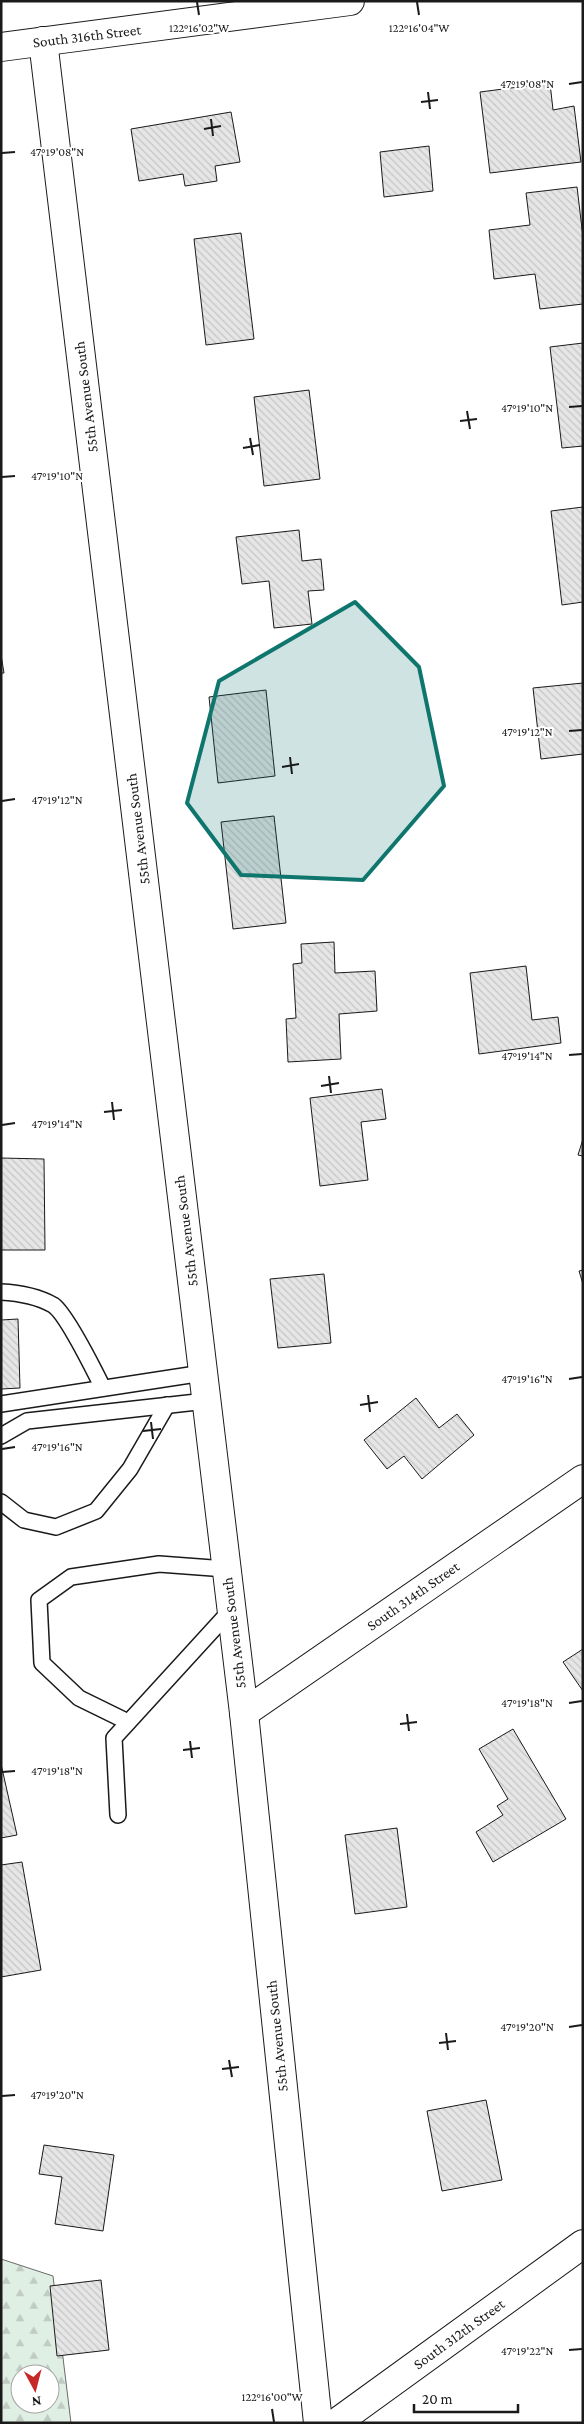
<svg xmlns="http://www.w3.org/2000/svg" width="584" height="2424" viewBox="0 0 584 2424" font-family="'Crimson Pro',serif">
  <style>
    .forest { fill: url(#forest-firs); stroke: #6a6a6a; fill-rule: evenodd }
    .building { fill: url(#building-back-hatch); stroke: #1a1a1a }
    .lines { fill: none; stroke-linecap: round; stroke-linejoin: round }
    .lane-casing { stroke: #1a1a1a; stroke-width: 18 }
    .street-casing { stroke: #1a1a1a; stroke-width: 30 }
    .lane { stroke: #fff; stroke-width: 15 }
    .street { stroke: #fff; stroke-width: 28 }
    .marked { fill: #0f766e; fill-opacity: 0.2; stroke: #0f766e; stroke-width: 4; stroke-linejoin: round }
    .ticks { fill: none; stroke: #1a1a1a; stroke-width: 2 }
    .labels { text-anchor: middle; stroke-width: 4; stroke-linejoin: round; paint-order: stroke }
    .street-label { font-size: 15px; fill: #1a1a1a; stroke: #fff }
    .ticks-label { font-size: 12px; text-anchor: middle; fill: #1a1a1a; stroke: #fff; stroke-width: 4; stroke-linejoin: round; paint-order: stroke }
  </style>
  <defs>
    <pattern id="forest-firs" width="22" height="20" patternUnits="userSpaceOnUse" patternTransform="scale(1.25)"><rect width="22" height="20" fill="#e0efe3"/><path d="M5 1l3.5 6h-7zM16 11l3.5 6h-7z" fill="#c0ccc2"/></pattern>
    <pattern id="building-back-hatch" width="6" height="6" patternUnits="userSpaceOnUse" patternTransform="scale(1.25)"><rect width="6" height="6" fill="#e6e6e6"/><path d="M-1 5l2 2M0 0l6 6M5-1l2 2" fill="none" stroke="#c5c5c5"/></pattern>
  </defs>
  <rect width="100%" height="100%" fill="#fff"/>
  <!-- forest -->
  <path class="forest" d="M1 2259 53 2276 71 2423H1ZM20 2374H50V2404H20Z"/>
  <!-- building -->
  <g class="building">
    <polygon points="550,83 553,110 574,106 581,162 490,173 480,92"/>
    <polygon points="231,112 240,162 215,166 217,181 185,186 183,174 139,181 131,129"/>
    <polygon points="429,146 433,191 384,197 380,152"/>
    <polygon points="577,187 583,237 583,304 540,309 535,274 494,279 489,230 530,225 526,193"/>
    <polygon points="241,233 254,339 206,345 194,239"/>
    <polygon points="583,343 583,446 562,448 550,347"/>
    <polygon points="309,390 320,479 264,486 254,397"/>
    <polygon points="583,507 583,602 562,605 551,511"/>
    <polygon points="299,530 302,561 321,559 324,590 308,591 312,624 274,628 269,581 242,584 236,537"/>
    <polygon points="1,655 4,673 1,673"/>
    <polygon points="583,683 583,754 541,759 533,688"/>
    <polygon points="266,690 275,776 218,783 209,697"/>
    <polygon points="274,816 286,923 233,929 221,822"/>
    <polygon points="334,942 335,973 375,971 377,1011 339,1014 341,1059 288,1062 286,1019 296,1018 293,964 302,963 301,944"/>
    <polygon points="526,966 532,1020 558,1017 561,1043 479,1054 470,973"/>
    <polygon points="382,1089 386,1119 361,1122 368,1180 320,1186 310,1098"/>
    <polygon points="583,1139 583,1156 578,1155"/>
    <polygon points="1,1158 44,1159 45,1250 1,1250"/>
    <polygon points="583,1270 583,1284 579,1271"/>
    <polygon points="324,1274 331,1343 278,1348 270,1279"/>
    <polygon points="18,1319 20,1388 1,1389 1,1320"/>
    <polygon points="416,1398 439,1428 457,1414 474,1435 422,1479 404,1456 387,1469 364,1440"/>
    <polygon points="583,1649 583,1691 563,1662"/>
    <polygon points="513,1729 566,1819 493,1862 476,1832 503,1815 497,1806 508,1799 479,1749"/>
    <polygon points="1,1764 17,1835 1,1838"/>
    <polygon points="397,1828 407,1907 355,1914 345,1835"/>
    <polygon points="22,1862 41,1970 1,1977 1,1865"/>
    <polygon points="486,2100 502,2180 442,2191 427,2111"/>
    <polygon points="44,2145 114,2155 103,2231 55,2224 62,2177 39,2174"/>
    <polygon points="101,2280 109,2350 57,2356 50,2286"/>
  </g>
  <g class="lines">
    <!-- lane casing -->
    <g class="lane-casing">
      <g id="lane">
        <path d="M1 1292C20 1293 37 1296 53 1305 66 1313 95 1372 103 1388"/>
        <polyline points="1,1404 203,1373"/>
        <polyline points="1,1436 27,1421 206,1401"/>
        <polyline points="1,1502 24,1520 56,1527 96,1511 130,1469 167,1405"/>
        <polyline points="128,1722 79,1698 42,1663 39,1600 71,1577 159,1564 226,1569"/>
        <polyline points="118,1815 114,1738 231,1610"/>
      </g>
    </g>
    <!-- street casing -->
    <g class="street-casing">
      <g id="street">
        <polyline points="43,41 244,1713 318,2423"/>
        <polyline points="1,47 350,1"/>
        <polyline points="244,1713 583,1479"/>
        <polyline points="336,2423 583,2244"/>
      </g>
    </g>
    <!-- lane -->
    <use href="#lane" class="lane"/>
    <!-- street -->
    <use href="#street" class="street"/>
  </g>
  <!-- marked area -->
  <path class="marked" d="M355 602 419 667 444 786 363 880 241 875 187 803 219 681Z"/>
  <!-- ticks -->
  <path class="ticks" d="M197 2 199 15M417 2 419 15M569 84 582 82M428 92 430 109M421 102 438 100M211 119 213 136M204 129 221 126M2 153 15 152M569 407 582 406M467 411 470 429M460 421 477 419M250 438 253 455M243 448 260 445M2 477 15 476M569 731 582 730M290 757 292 774M282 767 299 764M2 801 15 799M569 1055 582 1054M329 1076 331 1093M321 1086 339 1083M112 1102 114 1120M104 1112 122 1110M2 1125 15 1123M569 1379 582 1377M368 1395 370 1412M360 1405 378 1402M151 1422 153 1439M143 1431 161 1429M2 1449 15 1447M569 1703 582 1701M407 1714 409 1731M400 1724 417 1722M190 1741 192 1758M183 1750 200 1748M2 1772 15 1771M569 2027 582 2025M446 2033 448 2050M439 2043 456 2041M229 2060 232 2077M222 2069 239 2067M2 2096 15 2095M569 2350 582 2349M272 2409 274 2422"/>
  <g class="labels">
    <!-- street labels -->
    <g class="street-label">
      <text transform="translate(87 36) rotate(-7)" y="5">South 316th Street</text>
      <text transform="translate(86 397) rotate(-97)" y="5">55th Avenue South</text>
      <text transform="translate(138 829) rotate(-97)" y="5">55th Avenue South</text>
      <text transform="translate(186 1231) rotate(-97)" y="5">55th Avenue South</text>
      <text transform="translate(413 1596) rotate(-35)" y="5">South 314th Street</text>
      <text transform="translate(234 1633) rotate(-97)" y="5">55th Avenue South</text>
      <text transform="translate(277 2036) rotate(-96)" y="5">55th Avenue South</text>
      <text transform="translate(459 2334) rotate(-36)" y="5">South 312th Street</text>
    </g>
  </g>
  <g class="ticks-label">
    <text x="419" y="32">122°16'04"W</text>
    <text x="199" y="32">122°16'02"W</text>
    <text x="527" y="88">47°19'08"N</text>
    <text x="57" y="156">47°19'08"N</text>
    <text x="527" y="412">47°19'10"N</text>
    <text x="57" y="480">47°19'10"N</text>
    <text x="527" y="736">47°19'12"N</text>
    <text x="57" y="804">47°19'12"N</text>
    <text x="527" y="1060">47°19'14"N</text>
    <text x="57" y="1128">47°19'14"N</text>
    <text x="527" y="1383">47°19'16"N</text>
    <text x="57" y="1451">47°19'16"N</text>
    <text x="527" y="1707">47°19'18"N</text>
    <text x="57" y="1775">47°19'18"N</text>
    <text x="527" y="2031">47°19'20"N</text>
    <text x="57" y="2099">47°19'20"N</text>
    <text x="527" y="2355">47°19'22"N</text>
    <text x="272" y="2401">122°16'00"W</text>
  </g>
  <!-- border -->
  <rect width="584" height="2424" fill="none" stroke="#1a1a1a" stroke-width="5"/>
  <!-- north arrow -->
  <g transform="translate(35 2389) rotate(173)"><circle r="24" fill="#ffffff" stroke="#a3a3a3"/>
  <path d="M0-4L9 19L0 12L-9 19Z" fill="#c62828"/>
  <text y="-8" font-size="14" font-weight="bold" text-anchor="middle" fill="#1a1a1a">N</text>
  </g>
  <!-- scale -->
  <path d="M414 2404v8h104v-8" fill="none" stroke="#1a1a1a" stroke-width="2.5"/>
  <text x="422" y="2404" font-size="15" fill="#1a1a1a" stroke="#ffffff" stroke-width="4" paint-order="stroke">20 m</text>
</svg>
